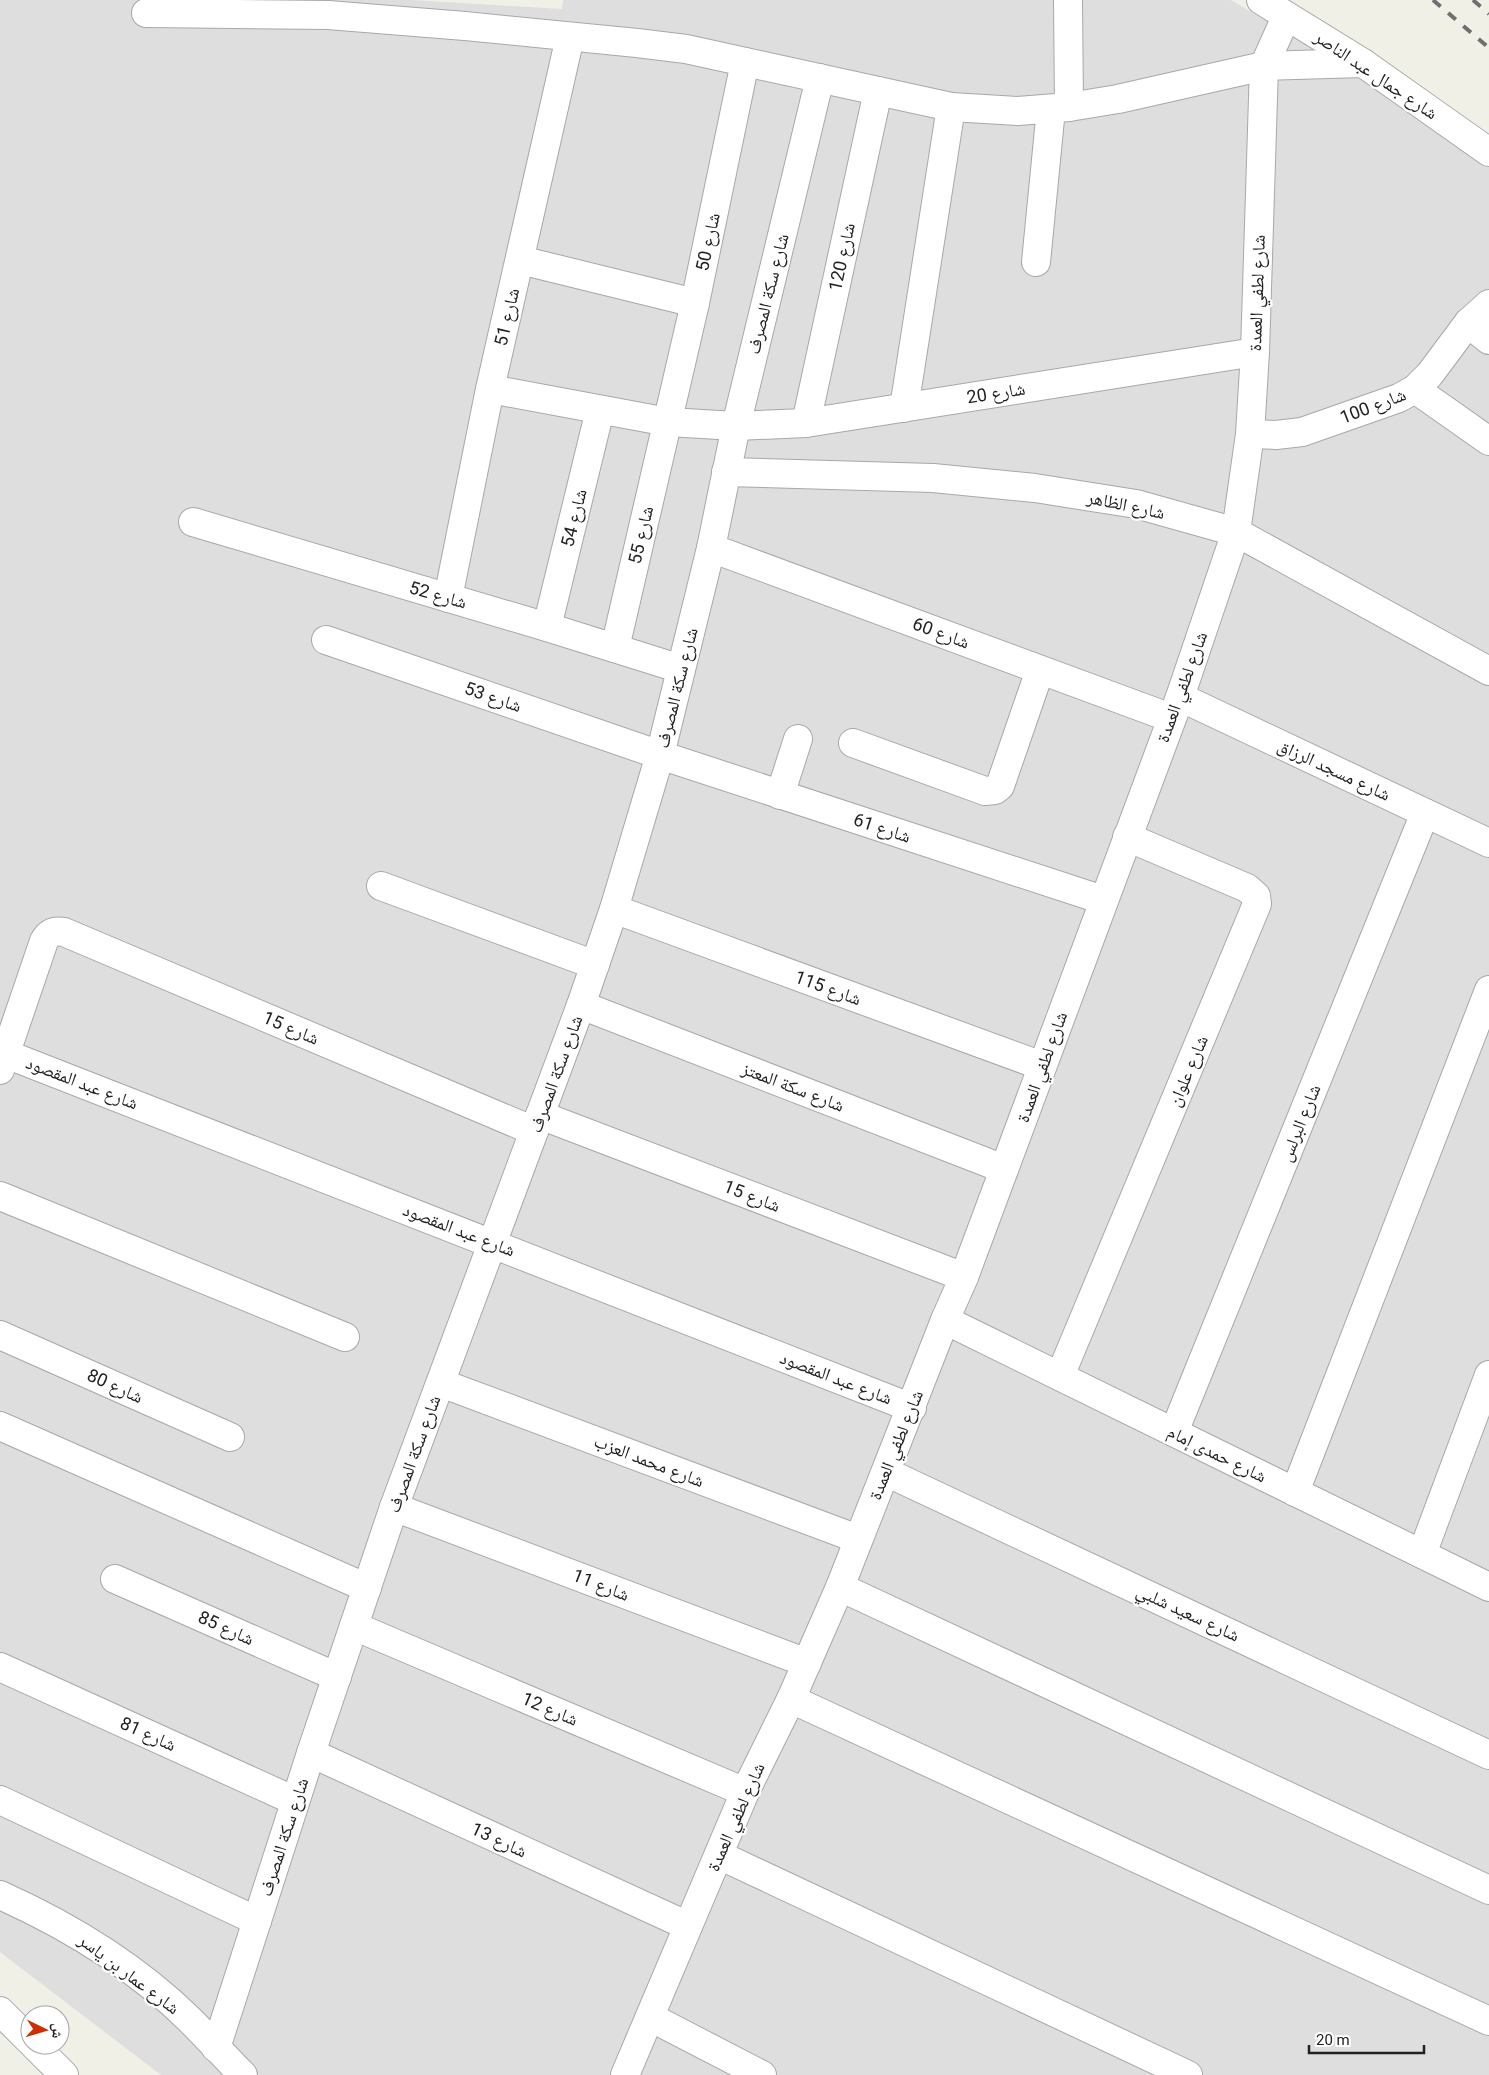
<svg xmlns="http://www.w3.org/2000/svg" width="1489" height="2075" viewBox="0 0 1489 2075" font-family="Roboto,'Noto Naskh Arabic',sans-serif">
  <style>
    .residential { fill: #dfdede }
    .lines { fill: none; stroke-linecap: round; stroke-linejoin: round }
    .minor-casing { stroke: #a8a8a8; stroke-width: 30 }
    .minor { stroke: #fff; stroke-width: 28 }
    .rail { stroke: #6f6f6f; stroke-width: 4; stroke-dasharray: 10 10; stroke-linecap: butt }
    .labels { text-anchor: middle; stroke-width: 4.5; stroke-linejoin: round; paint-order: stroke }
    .street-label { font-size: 18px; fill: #212121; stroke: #fff }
  </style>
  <rect width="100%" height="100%" fill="#f1f0e7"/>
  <!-- residential -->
  <polygon class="residential" points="0,0 412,0 562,9 563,0 1231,0 1314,49 1489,159 1489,2075 161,2075 0,1952"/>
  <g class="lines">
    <!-- minor casing -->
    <g class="minor-casing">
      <g id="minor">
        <polyline points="1068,0 1069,107"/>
        <polyline points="1261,0 1363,63 1489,152"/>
        <polyline points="146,13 328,15 465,26 637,43 686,49 951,107 1018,111 1069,107 1118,99 1264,66 1363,63"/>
        <polyline points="520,260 695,303"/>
        <polyline points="1036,262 1051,109"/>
        <polyline points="1468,323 1489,340"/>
        <polyline points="490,389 668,422 736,426 806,423 1255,352"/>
        <polyline points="1415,389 1489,441"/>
        <polyline points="904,408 951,107"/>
        <polyline points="806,423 878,91"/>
        <polyline points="1250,434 1276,435 1302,432 1399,398 1415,389 1430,374 1468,323 1489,304"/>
        <polyline points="726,472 933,478 1035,488 1136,504 1236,532 1489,671"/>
        <polyline points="193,522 547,627 681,669"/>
        <polyline points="711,548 1171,718"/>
        <polyline points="448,598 490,389 570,37"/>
        <polyline points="547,627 600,410"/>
        <polyline points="326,640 660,755 1103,900"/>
        <polyline points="615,648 695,303 745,62"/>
        <polyline points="1180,697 1489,843"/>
        <polyline points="853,743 985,791 995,790 1000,786 1040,670"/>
        <polyline points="780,795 798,739"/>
        <polyline points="381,886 595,965"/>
        <polyline points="614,909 1042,1066"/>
        <polyline points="581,1005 1004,1169"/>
        <polyline points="6,1054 912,1408"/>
        <path d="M0 1070 44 941C49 932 54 930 64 932L534 1131"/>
        <polyline points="540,1115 964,1277"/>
        <polyline points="0,1196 345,1337"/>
        <polyline points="945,1320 1489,1587"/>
        <polyline points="0,1335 230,1437"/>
        <polyline points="1060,1376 1257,904 1256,896 1247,888 1127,837"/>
        <polyline points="441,1383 858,1539"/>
        <polyline points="0,1426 367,1588"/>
        <polyline points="1174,1432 1425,813"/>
        <polyline points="886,1472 1489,1755"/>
        <polyline points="1295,1492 1489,990"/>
        <polyline points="394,1507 807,1663"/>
        <polyline points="1422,1554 1489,1375"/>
        <polyline points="115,1579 337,1677"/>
        <polyline points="840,1587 1489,1890"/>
        <polyline points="354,1626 745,1792"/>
        <polyline points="0,1667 295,1801"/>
        <polyline points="791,1699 1489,2021"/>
        <polyline points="311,1753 688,1926"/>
        <polyline points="0,1800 257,1921"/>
        <polyline points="719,1855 1188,2075"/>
        <path d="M0 1895C69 1926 136 1967 190 2020 208 2038 225 2057 243 2075"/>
        <polyline points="0,2011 30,2041"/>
        <polyline points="650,2017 762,2075"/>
        <polyline points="34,2045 64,2075"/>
        <polyline points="216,2048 311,1753 394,1507 581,1005 614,909 660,755 711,548 736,426 820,78"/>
        <polyline points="625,2075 745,1792 791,1699 840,1587 945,1320 964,1277 1180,697 1236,532 1250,434 1255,352 1264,66 1286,17"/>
      </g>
    </g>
    <!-- minor -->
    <use href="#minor" class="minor"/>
    <!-- rail -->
    <g class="rail">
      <polyline points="1433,0 1489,48"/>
      <polyline points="1473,0 1489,14"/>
    </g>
  </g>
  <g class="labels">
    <!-- street labels -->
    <g class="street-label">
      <text transform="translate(1376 75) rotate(34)" y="6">شارع جمال عبد الناصر</text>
      <text transform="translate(708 242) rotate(-78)" y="6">شارع 50</text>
      <text transform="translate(842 257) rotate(-78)" y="6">شارع 120</text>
      <text transform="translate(1257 293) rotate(-88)" y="6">شارع لطفي العمدة</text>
      <text transform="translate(768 294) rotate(-76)" y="6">شارع سكة المصرف</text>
      <text transform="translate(507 317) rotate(-77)" y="6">شارع 51</text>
      <text transform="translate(996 393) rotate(-9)" y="6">شارع 20</text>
      <text transform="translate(1373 406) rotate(-21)" y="6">شارع 100</text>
      <text transform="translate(1126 505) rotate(12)" y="6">شارع الظاهر</text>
      <text transform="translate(574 518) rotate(-76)" y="6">شارع 54</text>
      <text transform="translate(641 535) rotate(-77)" y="6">شارع 55</text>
      <text transform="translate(438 595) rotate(16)" y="6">شارع 52</text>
      <text transform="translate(941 633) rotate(20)" y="6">شارع 60</text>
      <text transform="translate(1182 687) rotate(-70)" y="6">شارع لطفي العمدة</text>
      <text transform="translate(677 688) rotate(-76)" y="6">شارع سكة المصرف</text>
      <text transform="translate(493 697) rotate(19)" y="6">شارع 53</text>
      <text transform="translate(1334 770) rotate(25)" y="6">شارع مسجد الرزاق</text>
      <text transform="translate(882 828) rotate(18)" y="6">شارع 61</text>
      <text transform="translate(828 988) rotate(20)" y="6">شارع 115</text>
      <text transform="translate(291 1028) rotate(23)" y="6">شارع 15</text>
      <text transform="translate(1042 1067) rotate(-70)" y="6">شارع لطفي العمدة</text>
      <text transform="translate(1188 1071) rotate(-67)" y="6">شارع علوان</text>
      <text transform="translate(556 1074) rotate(-70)" y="6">شارع سكة المصرف</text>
      <text transform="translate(82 1083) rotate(21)" y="6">شارع عبد المقصود</text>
      <text transform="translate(793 1087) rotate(21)" y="6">شارع سكة المعتز</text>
      <text transform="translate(1300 1123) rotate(-68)" y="6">شارع البرلس</text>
      <text transform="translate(752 1196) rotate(21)" y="6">شارع 15</text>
      <text transform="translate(459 1230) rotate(21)" y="6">شارع عبد المقصود</text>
      <text transform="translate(836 1378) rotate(21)" y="6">شارع عبد المقصود</text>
      <text transform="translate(115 1386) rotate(24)" y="6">شارع 80</text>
      <text transform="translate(896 1445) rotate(-68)" y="6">شارع لطفي العمدة</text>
      <text transform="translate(414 1454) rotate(-70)" y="6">شارع سكة المصرف</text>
      <text transform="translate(1217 1454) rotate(26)" y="6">شارع حمدى إمام</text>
      <text transform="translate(649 1461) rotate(21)" y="6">شارع محمد العزب</text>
      <text transform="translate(601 1585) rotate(21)" y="6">شارع 11</text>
      <text transform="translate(1188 1613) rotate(25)" y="6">شارع سعيد شلبي</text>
      <text transform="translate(226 1628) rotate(24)" y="6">شارع 85</text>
      <text transform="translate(550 1709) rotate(23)" y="6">شارع 12</text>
      <text transform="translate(148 1734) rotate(24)" y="6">شارع 81</text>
      <text transform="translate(736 1817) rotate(-66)" y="6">شارع لطفي العمدة</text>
      <text transform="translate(284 1837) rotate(-72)" y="6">شارع سكة المصرف</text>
      <text transform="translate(499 1840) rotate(25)" y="6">شارع 13</text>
      <text transform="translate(129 1974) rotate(37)" y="6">شارع عمار بن ياسر</text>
    </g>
  </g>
  <!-- north arrow -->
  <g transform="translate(45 2030) rotate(95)"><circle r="24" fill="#ffffff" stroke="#a6a6a6"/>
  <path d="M0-4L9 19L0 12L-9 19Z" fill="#d12d00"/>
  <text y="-8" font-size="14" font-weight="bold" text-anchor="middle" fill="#212121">ش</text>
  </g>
  <!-- scale -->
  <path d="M1309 2045v8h115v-8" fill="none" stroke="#212121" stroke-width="2.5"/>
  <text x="1316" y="2045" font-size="15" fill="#212121" stroke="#ffffff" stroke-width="4" paint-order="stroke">20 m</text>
</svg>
